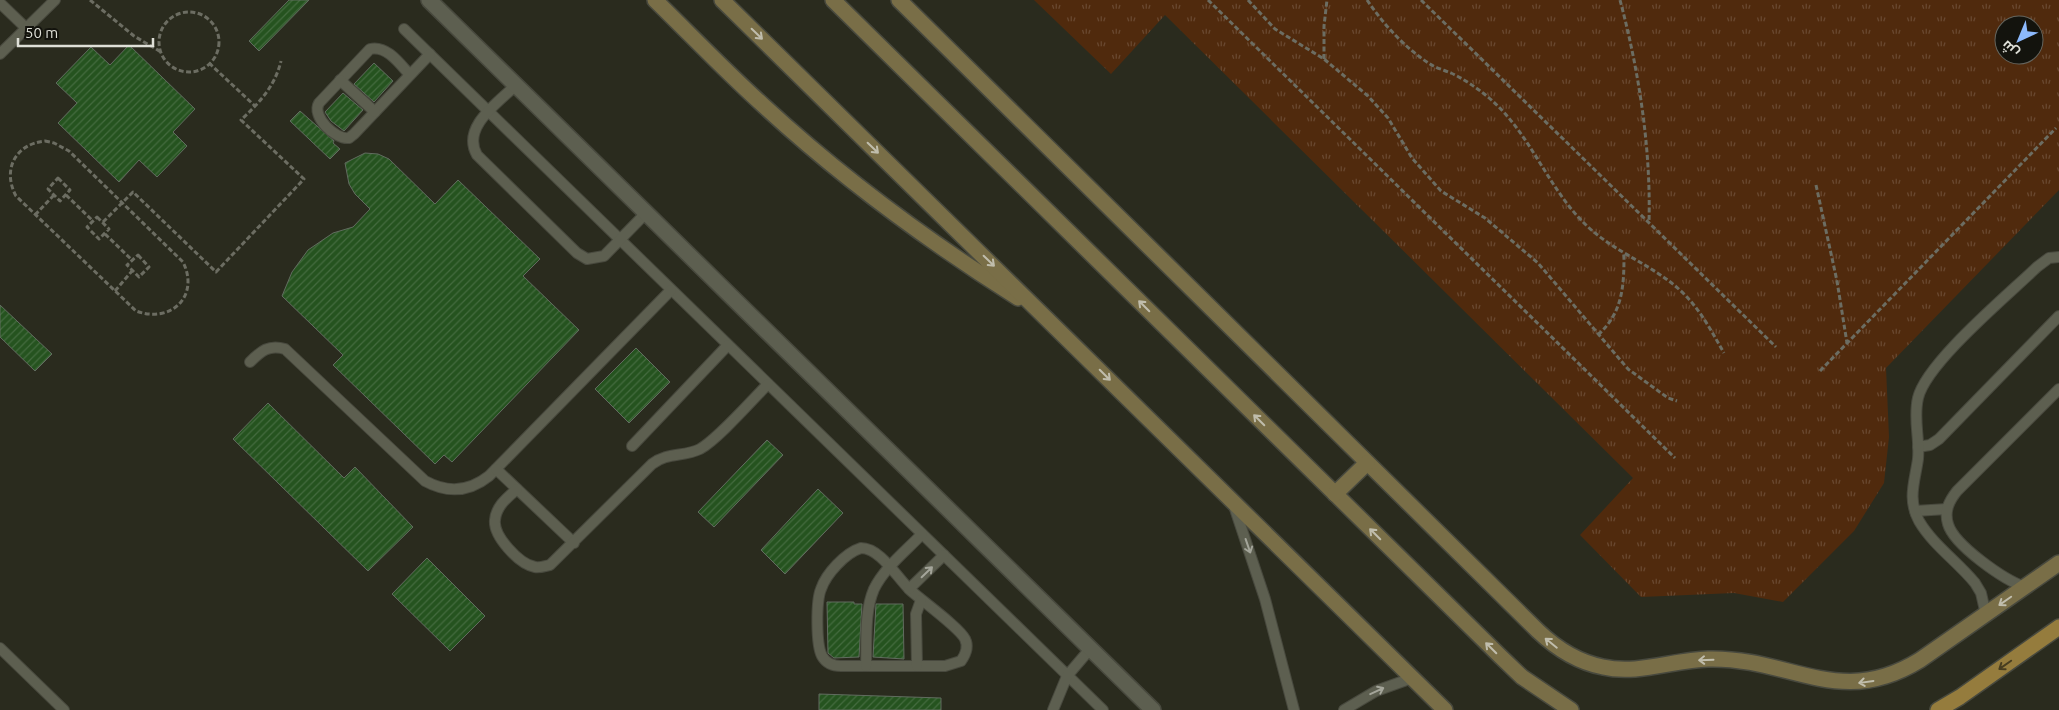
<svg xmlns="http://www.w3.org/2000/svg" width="2059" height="710" viewBox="0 0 2059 710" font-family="Ubuntu,Cairo,sans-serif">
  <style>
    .grass { fill: url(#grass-tufts); fill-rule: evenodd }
    .building { fill: url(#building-hatch); stroke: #616c5f }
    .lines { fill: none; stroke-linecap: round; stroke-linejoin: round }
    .lane-casing { stroke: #48493e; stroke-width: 12 }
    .street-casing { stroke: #48493e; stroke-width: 18 }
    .secondary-casing { stroke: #48493e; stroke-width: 18 }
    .primary-casing { stroke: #48493e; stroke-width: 18 }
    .path { stroke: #6c6d62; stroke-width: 3; stroke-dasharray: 5 2.5; stroke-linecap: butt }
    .lane { stroke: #5d5f50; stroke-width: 10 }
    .street { stroke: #5d5f50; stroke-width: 15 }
    .secondary { stroke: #796e47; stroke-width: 15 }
    .primary { stroke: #957c3d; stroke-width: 15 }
    .oneway { stroke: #c0bdac }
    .oneway2 { stroke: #a4a59a }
    .oneway3 { stroke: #473d20 }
  </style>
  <defs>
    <pattern id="grass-tufts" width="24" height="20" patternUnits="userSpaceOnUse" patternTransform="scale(1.25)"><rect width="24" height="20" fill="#502a0d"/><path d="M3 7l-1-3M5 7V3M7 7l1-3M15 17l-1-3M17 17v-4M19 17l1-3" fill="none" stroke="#694830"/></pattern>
    <pattern id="building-hatch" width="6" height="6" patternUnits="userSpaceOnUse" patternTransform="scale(1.25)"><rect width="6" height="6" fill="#25531f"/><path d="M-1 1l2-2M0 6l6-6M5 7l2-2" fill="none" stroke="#446b3f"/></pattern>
  </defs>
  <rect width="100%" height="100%" fill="#2a2b1e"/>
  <!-- grass -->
  <path class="grass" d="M1034 0H2059V190L1886 368 1889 437 1884 483 1854 531 1783 602 1734 593 1641 597 1580 535 1633 478 1165 15 1111 74ZM2004 25H2034V55H2004Z"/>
  <!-- building -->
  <g class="building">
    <polygon points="289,0 309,0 259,51 249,41"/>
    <polygon points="129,45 195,109 173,132 187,146 157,177 139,160 119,182 58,123 77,103 56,83 91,47 110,65"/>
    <polygon points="374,63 393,81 374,102 354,84"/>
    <polygon points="343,93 363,110 344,131 331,121 325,112"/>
    <polygon points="300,111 334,141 333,143 340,149 330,159 290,121"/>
    <polygon points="365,153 378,154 389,159 435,204 458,180 540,259 523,276 579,330 452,462 444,455 435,464 333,365 343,355 282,296 292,272 308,250 333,233 353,227 370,209 355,194 349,184 345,163"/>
    <polygon points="0,305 52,354 35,371 0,337"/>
    <polygon points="636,348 670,382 629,423 595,389"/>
    <polygon points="268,403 344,478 355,467 413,527 368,571 233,439"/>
    <polygon points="767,440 783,455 714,527 698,512"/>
    <polygon points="818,489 843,513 785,574 761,550"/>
    <polygon points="427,558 485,616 450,651 392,594"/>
    <polygon points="827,602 854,602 854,604 862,604 859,657 834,658 828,653"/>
    <polygon points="876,604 903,604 904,659 873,657"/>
    <polygon points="819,694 941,698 941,710 819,710"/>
  </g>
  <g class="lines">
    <!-- lane casing -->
    <g class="lane-casing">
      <g id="lane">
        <polyline points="0,3 26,28"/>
        <polyline points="404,29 1103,710"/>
        <polyline points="0,54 55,0"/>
        <path d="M410 75C400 64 387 45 370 49L319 103C311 116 335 140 349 138L354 134 430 54"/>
        <polyline points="340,80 375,112"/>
        <path d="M516 85C498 103 461 127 477 155L577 253 587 259 604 256 646 213"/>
        <path d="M250 362C261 351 269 344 285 349L425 481C447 493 469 492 489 476L671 290"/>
        <polyline points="632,446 728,345"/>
        <polyline points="1918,447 1930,445 1939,439 2059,316"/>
        <polyline points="496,469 574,543"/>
        <path d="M517 489C508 497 496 506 495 520 493 536 519 564 535 567 540 568 545 566 550 565L652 464C667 452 684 457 700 449 718 439 752 400 768 384"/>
        <polyline points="1234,506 1265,599 1294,710"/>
        <polyline points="1915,511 1947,509"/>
        <path d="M861 548C880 548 896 576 910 590 921 600 960 628 965 639 969 647 966 654 961 661L945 666H841C833 666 826 663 822 656 816 645 816 601 821 589 826 574 845 553 861 548Z"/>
        <path d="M2025 587C2004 580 1954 545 1948 524 1944 511 1949 501 1957 491L2059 389"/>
        <polyline points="909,589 944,555"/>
        <path d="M1986 615 1981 593 1975 583C1958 562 1933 545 1919 521 1907 499 1915 481 1918 459 1920 438 1913 419 1918 398 1926 363 2008 295 2037 267L2049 258 2059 257"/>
        <polyline points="0,648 64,710"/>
        <path d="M866 666C867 642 864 612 874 589 884 568 906 551 922 534"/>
        <polyline points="917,666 916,614 921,600"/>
        <polyline points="1053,710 1067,676 1090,649"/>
        <polyline points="1344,710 1376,691 1412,678"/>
      </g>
    </g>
    <!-- street casing -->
    <g class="street-casing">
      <polyline id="street" points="429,0 1153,710"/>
    </g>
    <!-- secondary casing -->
    <g class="secondary-casing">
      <g id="secondary">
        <path d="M655 0C691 35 726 72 764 106 842 178 928 241 1018 298"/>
        <polyline points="722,0 1445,710"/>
        <polyline points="833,0 1500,656 1522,677 1571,710"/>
        <path d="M899 0 1538 631C1557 649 1577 662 1603 667 1637 675 1673 660 1708 659 1791 657 1839 710 1920 660L2059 563"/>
        <polyline points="1335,494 1367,463"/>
      </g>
    </g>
    <!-- primary casing -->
    <g class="primary-casing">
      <polyline id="primary" points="1938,710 1960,697 2059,627"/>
    </g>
    <!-- path -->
    <g class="path">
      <polyline points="90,0 134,36 161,52"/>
      <polyline points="1208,0 1675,458"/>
      <polyline points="1248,0 1275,29 1324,59 1368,96 1388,118 1412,158 1441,191 1485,218 1538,263 1628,369 1668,398 1677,401"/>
      <path d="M1367 0C1384 25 1405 48 1430 64 1436 68 1444 70 1451 73 1462 78 1474 86 1483 93 1529 128 1545 185 1585 224 1614 253 1655 265 1684 294 1701 311 1712 332 1724 353"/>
      <polyline points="1421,0 1776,347"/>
      <path d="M1620 0C1639 71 1651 149 1649 222"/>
      <circle cx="189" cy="42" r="30"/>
      <polyline points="1324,59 1324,26 1327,0"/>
      <polyline points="209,63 255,106"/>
      <path d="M45 141 54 143 69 151 183 262C200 296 171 324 136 311L16 196C2 170 15 144 45 141Z"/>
      <polygon points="58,178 70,190 60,201 48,189"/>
      <polyline points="1816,185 1837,281 1847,343"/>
      <polyline points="66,195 93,221"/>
      <polyline points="35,215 54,195"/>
      <polygon points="97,217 109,229 99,239 87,227"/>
      <path d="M103 222 133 192 216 272 304 179 241 120C260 102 275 86 281 61"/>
      <polyline points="105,234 132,260"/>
      <polygon points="138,255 149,267 139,277 127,265"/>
      <polyline points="115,291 132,271"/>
      <path d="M1598 335C1623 312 1624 286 1624 254"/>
      <polyline points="1820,371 2056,128"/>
    </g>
    <!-- lane -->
    <use href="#lane" class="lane"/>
    <!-- street -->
    <use href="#street" class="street"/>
    <!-- secondary -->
    <use href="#secondary" class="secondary"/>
    <!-- primary -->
    <use href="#primary" class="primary"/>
  </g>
  <!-- one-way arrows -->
  <defs><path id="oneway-shaft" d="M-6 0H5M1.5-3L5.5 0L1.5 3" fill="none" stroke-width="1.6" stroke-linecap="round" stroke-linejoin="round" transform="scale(1.25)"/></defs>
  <g class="oneway">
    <use href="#oneway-shaft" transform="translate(757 34) rotate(44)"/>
    <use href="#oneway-shaft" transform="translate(873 148) rotate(44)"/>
    <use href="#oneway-shaft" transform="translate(989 261) rotate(44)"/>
    <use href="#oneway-shaft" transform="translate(1144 306) rotate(-135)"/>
    <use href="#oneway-shaft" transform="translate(1105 375) rotate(45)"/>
    <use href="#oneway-shaft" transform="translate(1259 420) rotate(-135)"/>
    <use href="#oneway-shaft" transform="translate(1375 534) rotate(-135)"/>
    <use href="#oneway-shaft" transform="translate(2005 601) rotate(145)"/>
    <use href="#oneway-shaft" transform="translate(1551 643) rotate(-141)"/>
    <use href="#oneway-shaft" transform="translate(1491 648) rotate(-135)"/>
    <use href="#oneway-shaft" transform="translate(1706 660) rotate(178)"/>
    <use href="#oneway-shaft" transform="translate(1866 682) rotate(172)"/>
  </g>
  <g class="oneway2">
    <use href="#oneway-shaft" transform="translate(1248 546) rotate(71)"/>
    <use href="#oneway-shaft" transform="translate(927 572) rotate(-44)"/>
    <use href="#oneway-shaft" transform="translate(1377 691) rotate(-25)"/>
  </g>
  <use class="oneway3" href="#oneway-shaft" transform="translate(2005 665) rotate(145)"/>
  <!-- north arrow -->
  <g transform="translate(2019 40) rotate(224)"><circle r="24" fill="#13130d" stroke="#64655e"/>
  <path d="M0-4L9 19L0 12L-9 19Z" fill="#8cb9fc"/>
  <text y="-8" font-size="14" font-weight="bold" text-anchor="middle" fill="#dedfd7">ش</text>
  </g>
  <!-- scale -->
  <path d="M18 38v8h135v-8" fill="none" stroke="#dedfd7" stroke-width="2.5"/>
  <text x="25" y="38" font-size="15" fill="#dedfd7" stroke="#13130d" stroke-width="4" paint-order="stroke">50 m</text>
</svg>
